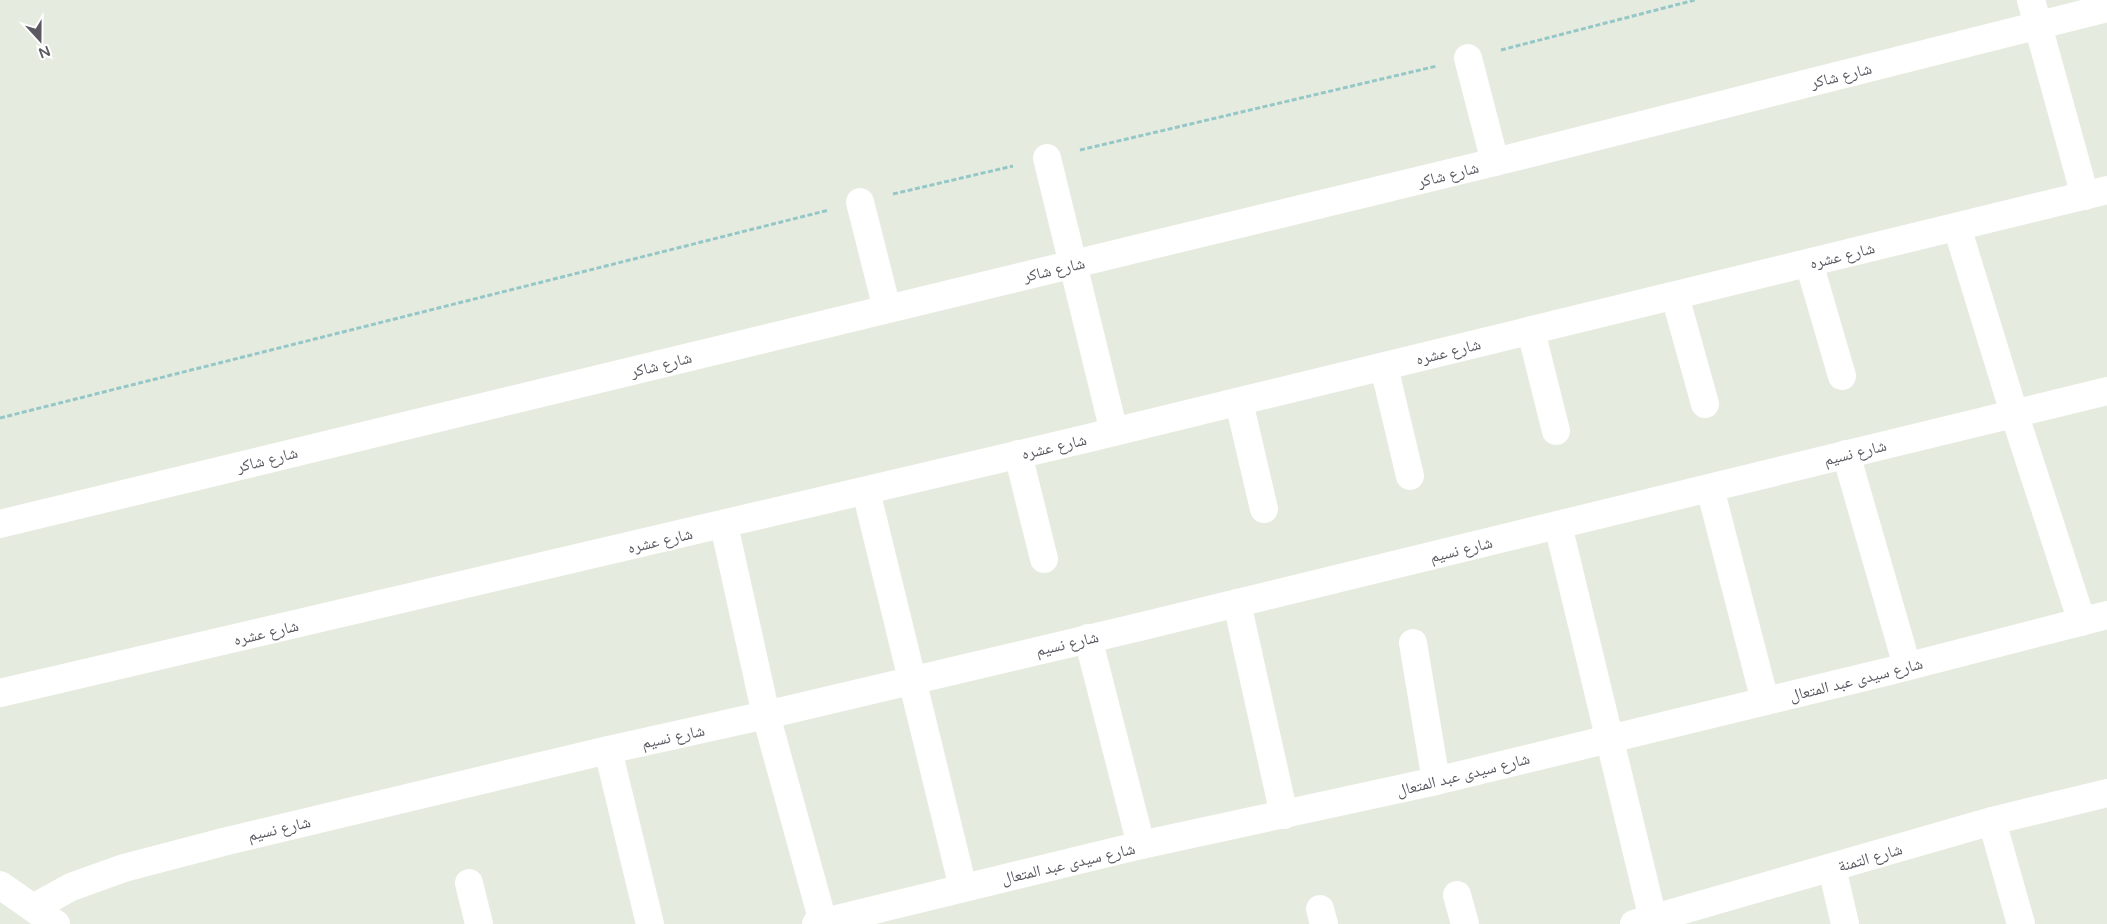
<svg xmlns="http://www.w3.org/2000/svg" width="2107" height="924" viewBox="0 0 2107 924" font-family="'Varela Round','Noto Naskh Arabic',sans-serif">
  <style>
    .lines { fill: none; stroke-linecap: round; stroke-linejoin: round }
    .path { stroke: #96c7c8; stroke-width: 3; stroke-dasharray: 5 2.5; stroke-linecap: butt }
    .minor { stroke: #fff; stroke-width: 28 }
    .secondary { stroke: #fff; stroke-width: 28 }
    .labels { text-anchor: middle; stroke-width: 5; stroke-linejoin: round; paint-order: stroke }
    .street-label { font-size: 16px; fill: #5b5861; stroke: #fff }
  </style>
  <rect width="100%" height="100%" fill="#e5ecdf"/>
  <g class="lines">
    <!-- path -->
    <g class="path">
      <polyline points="1501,50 1695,0"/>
      <polyline points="1080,150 1437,66"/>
      <polyline points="893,194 1013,166"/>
      <polyline points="0,418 829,210"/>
    </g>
    <!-- minor -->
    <g class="minor">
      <polyline points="2031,0 2085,196"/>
      <polyline points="1468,58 1495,162"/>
      <polyline points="1047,158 1114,432"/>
      <polyline points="860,202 887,309"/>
      <polyline points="1957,227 2014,413 2082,622"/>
      <polyline points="1809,263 1842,376"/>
      <polyline points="1675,296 1705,404"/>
      <polyline points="1531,331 1556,431"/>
      <polyline points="1384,367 1410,476"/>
      <polyline points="1239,402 1264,509"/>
      <polyline points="1018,454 1044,559"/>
      <polyline points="1846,454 1907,666"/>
      <polyline points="1710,488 1765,701"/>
      <polyline points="866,491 963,888"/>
      <polyline points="0,524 1495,162 2107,8"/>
      <polyline points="724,525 766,715 823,922"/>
      <polyline points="1558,525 1653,919"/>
      <polyline points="1237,603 1284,815"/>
      <polyline points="1088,638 1141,845"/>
      <polyline points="1413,643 1436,781"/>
      <polyline points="0,693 1089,438 2107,190"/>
      <polyline points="608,750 650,924"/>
      <polyline points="1992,821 2021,924"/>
      <polyline points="1832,868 1845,924"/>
      <polyline points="469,883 479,924"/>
      <polyline points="1457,895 1465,924"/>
      <polyline points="33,908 71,887 124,868 227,841 608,750 766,715 1139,627 2107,391"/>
      <polyline points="1320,909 1324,924"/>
      <polyline points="816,924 1141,845 1436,781 1890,671 2107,615"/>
      <polyline points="1634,924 1992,821 2107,793"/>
    </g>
    <!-- secondary -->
    <polyline class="secondary" points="0,885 56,924"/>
  </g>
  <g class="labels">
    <!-- street labels -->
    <g class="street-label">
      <text transform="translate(1841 75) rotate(-14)" y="6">شارع شاكر</text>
      <text transform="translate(1448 174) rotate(-14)" y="6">شارع شاكر</text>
      <text transform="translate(1842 255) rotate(-14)" y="6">شارع عشره</text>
      <text transform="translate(1054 269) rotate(-13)" y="6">شارع شاكر</text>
      <text transform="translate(1448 351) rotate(-14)" y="6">شارع عشره</text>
      <text transform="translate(661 364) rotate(-14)" y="6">شارع شاكر</text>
      <text transform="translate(1054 446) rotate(-13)" y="6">شارع عشره</text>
      <text transform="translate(1855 452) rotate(-14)" y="6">شارع نسيم</text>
      <text transform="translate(267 459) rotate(-14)" y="6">شارع شاكر</text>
      <text transform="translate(660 540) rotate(-13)" y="6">شارع عشره</text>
      <text transform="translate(1461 549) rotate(-14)" y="6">شارع نسيم</text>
      <text transform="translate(266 632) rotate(-13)" y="6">شارع عشره</text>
      <text transform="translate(1067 643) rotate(-13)" y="6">شارع نسيم</text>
      <text transform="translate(1856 679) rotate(-14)" y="6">شارع سيدى عبد المتعال</text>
      <text transform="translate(673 736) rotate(-12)" y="6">شارع نسيم</text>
      <text transform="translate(1463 774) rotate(-14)" y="6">شارع سيدى عبد المتعال</text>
      <text transform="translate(279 828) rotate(-13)" y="6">شارع نسيم</text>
      <text transform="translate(1870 857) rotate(-16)" y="6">شارع التمنة</text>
      <text transform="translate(1068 863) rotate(-13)" y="6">شارع سيدى عبد المتعال</text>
    </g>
  </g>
  <!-- north arrow -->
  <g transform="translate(40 40) rotate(159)" stroke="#ffffff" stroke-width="4" paint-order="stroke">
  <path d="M0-4L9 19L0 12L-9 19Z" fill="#5b5861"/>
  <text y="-8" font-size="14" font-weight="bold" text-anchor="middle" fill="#5b5861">N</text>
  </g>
</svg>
